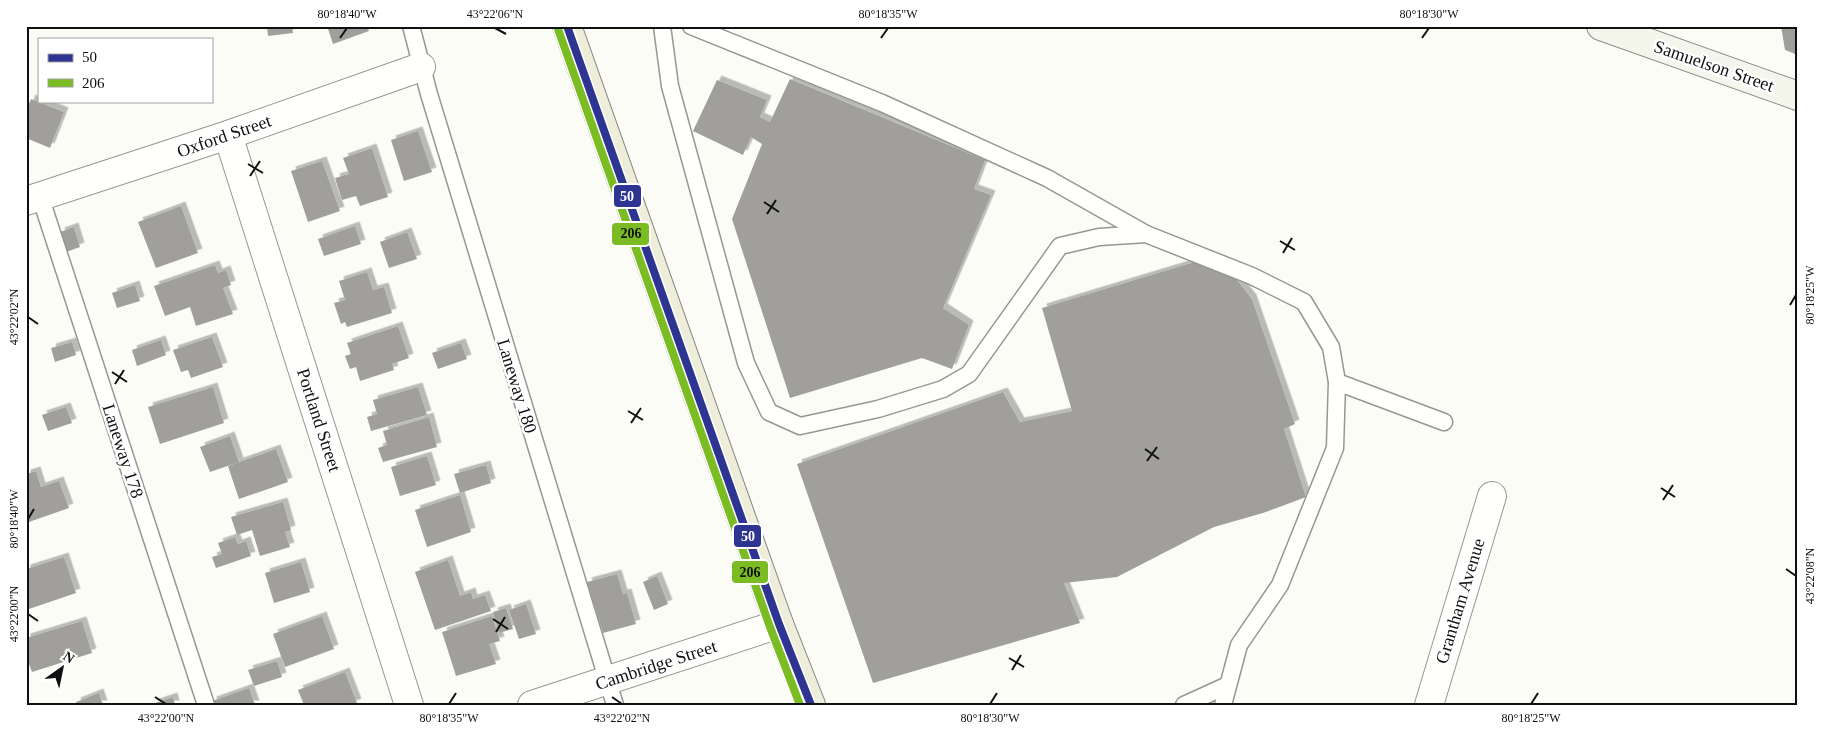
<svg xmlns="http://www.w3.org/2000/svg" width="1824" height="731" viewBox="0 0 1824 731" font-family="Georgia,serif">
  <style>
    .building { fill: #a09f9c; filter: url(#shadow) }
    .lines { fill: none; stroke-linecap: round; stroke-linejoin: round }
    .lane-casing { stroke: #969694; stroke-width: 19 }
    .street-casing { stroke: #969694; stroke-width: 30 }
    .secondary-casing { stroke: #8d8d8b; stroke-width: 30 }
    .primary-casing { stroke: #848481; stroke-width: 30 }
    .lane { stroke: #fffffe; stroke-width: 16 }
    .street { stroke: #fffffe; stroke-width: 28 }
    .secondary { stroke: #f4f6eb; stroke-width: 28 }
    .primary { stroke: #eeedda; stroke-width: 28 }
    .bus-1-casing { stroke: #fff; stroke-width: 11 }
    .bus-2-casing { stroke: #fff; stroke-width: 11 }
    .bus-1 { stroke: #2e3491; stroke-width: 8 }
    .bus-2 { stroke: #7bbc23; stroke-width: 8 }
    .ticks { fill: none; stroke: #101010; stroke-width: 2 }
    .labels { text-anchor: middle; stroke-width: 5; stroke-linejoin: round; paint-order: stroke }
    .street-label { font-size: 18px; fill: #101010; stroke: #fff }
    .line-badge { stroke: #fff; stroke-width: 2 }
    .badge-label { font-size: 14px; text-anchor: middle; font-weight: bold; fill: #fff }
    .pale-badge-label { font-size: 14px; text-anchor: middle; font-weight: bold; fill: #111 }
    .neatline { fill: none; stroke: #101010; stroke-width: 2 }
    .ticks-label { font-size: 12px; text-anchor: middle; fill: #101010 }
  </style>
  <defs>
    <filter id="shadow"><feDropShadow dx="4.5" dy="-4.5" stdDeviation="0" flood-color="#0004"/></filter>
  </defs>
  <rect width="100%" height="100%" fill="#fcfcf7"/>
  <!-- building -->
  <g class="building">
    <polygon points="267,26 292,26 293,33 268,36"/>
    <polygon points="327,26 367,26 369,31 333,44"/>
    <polygon points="1781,26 1798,26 1798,55 1785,50"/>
    <polygon points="790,79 985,160 974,189 991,195 943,308 969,325 952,369 922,358 790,398 732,219 762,144 751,137 743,155 693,131 717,80 767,100 760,117 770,122"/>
    <polygon points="31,99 64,112 50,148 26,138 26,111"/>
    <polygon points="418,131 432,172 404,181 391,140"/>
    <polygon points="372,148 388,197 360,206 356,196 342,200 335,178 349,174 343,158"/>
    <polygon points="322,161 340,211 308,222 291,171"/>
    <polygon points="181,206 198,253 156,268 138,222"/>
    <polygon points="355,226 361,244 324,256 318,239"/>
    <polygon points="74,227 80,247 66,252 60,232"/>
    <polygon points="407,232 417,259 389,268 380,242"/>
    <polygon points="1201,260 1237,280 1252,299 1295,424 1284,429 1306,497 1263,513 1214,527 1117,577 1064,583 1080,623 873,683 797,464 1003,392 1020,422 1072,411 1042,308"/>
    <polygon points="215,265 218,273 226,270 231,285 223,288 233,314 196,326 190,307 165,316 154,286"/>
    <polygon points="367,272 373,290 384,287 392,313 347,327 345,322 341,324 334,303 345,300 339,281"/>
    <polygon points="135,285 140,301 117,308 112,293"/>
    <polygon points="398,326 409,358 392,364 394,370 360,381 356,367 350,369 345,356 351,354 347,343"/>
    <polygon points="212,337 223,367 191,378 188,370 181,372 173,350"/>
    <polygon points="161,340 166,355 137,366 132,350"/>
    <polygon points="72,342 76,355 55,362 51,348"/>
    <polygon points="461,343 467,359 438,369 432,353"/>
    <polygon points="213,387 224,423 160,444 148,407"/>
    <polygon points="418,387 427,415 371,431 367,417 377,414 373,400"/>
    <polygon points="66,407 72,423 48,431 42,415"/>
    <polygon points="429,417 437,447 383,462 378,448 387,445 383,431"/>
    <polygon points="230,436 239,462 210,472 200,447"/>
    <polygon points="276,449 288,482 239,499 228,466"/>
    <polygon points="427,456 436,485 400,496 391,467"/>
    <polygon points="486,465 491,483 460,493 454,474"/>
    <polygon points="36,471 41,487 59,481 69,508 26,523 26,474"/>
    <polygon points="460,495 471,532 427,547 415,510"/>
    <polygon points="283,502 291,530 285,532 290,547 260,556 252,530 237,535 231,517"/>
    <polygon points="235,537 238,544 246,541 251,556 216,568 212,557 222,554 218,543"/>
    <polygon points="64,557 76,593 26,610 26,569"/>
    <polygon points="448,560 460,596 471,592 473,599 485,595 491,611 435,630 415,572"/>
    <polygon points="301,562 310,592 274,603 265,573"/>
    <polygon points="617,574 623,594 627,593 636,624 603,633 587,582"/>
    <polygon points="657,576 668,604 654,610 643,582"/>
    <polygon points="526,604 536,634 519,639 509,610"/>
    <polygon points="506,608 513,629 499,633 493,612"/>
    <polygon points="322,616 334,649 285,667 273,634"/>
    <polygon points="492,616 500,641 489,644 496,664 456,676 442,632"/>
    <polygon points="82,621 92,653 32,672 26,656 26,638"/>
    <polygon points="277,661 282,677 254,686 248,670"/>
    <polygon points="345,672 357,703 352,705 304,705 298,690"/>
    <polygon points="249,688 255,705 213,705 212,701"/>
    <polygon points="99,693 103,705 77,705 76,702"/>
    <polygon points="173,697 175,705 153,705 152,704"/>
  </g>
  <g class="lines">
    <!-- lane casing -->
    <g class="lane-casing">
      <g id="lane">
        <polyline points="411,26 429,94 615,705"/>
        <polyline points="662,26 670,86 746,363 769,412 800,426 878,409 943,389 969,374 1060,246 1099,237 1146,234 1252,276 1304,302 1331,347 1337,382 1335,448 1280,585 1239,645 1223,705"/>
        <polyline points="691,26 882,103 1047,178 1146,234"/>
        <polyline points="40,196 206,705"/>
        <polyline points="1337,382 1444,422"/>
        <polyline points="1184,705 1228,685"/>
      </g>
    </g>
    <!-- street casing -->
    <g class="street-casing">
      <g id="street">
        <polyline points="228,135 409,705"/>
        <polyline points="26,201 228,135 421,67"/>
        <polyline points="532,705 779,624"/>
        <polyline points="1429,705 1492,496"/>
      </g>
    </g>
    <!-- secondary casing -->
    <g class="secondary-casing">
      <polyline id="secondary" points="1601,26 1798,96"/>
    </g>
    <!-- primary casing -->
    <g class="primary-casing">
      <polyline id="primary" points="567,26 779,624 811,705"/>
    </g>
    <!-- lane -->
    <use href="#lane" class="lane"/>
    <!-- street -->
    <use href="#street" class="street"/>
    <!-- secondary -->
    <use href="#secondary" class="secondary"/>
    <!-- primary -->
    <use href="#primary" class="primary"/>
    <!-- bus-1 casing -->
    <g class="bus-1-casing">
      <polyline id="bus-1" points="567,26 779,624 811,705"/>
    </g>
    <!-- bus-2 casing -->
    <g class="bus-2-casing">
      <polyline id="bus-2" points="558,29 770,627 800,705"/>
    </g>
    <!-- bus-1 -->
    <use href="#bus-1" class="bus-1"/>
    <!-- bus-2 -->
    <use href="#bus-2" class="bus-2"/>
  </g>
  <!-- ticks -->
  <path class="ticks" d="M495 28 506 34M340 38 347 28M881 38 888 28M1422 38 1429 28M248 164 263 173M250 176 260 161M764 202 779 212M767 214 776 200M1280 241 1295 250M1283 253 1292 238M1790 305 1796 295M28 317 38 324M112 372 127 382M115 384 124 370M628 411 643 420M631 423 641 408M1145 449 1159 459M1147 461 1157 447M1661 488 1675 497M1663 500 1673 485M28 519 34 509M1786 569 1796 576M28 614 38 621M493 619 508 629M496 632 505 617M1009 658 1024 667M1012 670 1021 655M155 697 166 704M612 697 622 704M449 704 456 693M990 704 997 693M1531 704 1538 693"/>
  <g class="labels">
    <!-- street labels -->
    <g class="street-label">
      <text transform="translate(1714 66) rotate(19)" y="6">Samuelson Street</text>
      <text transform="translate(224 136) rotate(-19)" y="6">Oxford Street</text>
      <text transform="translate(517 386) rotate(73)" y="6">Laneway 180</text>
      <text transform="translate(319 420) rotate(72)" y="6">Portland Street</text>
      <text transform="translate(123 451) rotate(72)" y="6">Laneway 178</text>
      <text transform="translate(1460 601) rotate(-73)" y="6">Grantham Avenue</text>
      <text transform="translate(656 665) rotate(-18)" y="6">Cambridge Street</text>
    </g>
  </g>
  <g class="line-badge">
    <rect x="613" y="184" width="29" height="24" rx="5" fill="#2e3491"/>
    <rect x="611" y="222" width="39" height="24" rx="5" fill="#7bbc23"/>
    <rect x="733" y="524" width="29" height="24" rx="5" fill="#2e3491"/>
    <rect x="731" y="560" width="38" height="24" rx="5" fill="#7bbc23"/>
  </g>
  <g class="badge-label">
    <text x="627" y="201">50</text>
    <text x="748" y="541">50</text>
  </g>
  <g class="pale-badge-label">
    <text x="631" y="238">206</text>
    <text x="750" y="577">206</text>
  </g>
  <!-- border -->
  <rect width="1824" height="731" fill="none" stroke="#ffffff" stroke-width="55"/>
  <!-- legend -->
  <rect x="38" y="38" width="175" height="65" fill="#ffffff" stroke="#9f9f9f"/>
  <rect x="48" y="54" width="25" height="8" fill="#2e3491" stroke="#9f9f9f"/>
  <text x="82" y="62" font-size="15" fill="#101010">50</text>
  <rect x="48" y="79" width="25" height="8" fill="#7bbc23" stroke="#9f9f9f"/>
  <text x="82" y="88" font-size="15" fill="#101010">206</text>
  <!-- north arrow -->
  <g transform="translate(62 668) rotate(33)" stroke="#ffffff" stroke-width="4" paint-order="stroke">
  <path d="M0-4L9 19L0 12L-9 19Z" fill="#101010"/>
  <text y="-8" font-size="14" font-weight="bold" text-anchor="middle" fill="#101010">N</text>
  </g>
  <rect x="28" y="28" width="1768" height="676" class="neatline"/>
  <g class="ticks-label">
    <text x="347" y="18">80°18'40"W</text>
    <text x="495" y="18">43°22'06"N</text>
    <text x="888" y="18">80°18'35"W</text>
    <text x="1429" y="18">80°18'30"W</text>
    <text transform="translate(1810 295) rotate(-90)" y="4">80°18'25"W</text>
    <text transform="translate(14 317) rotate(-90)" y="4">43°22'02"N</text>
    <text transform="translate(14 519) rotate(-90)" y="4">80°18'40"W</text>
    <text transform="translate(1810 576) rotate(-90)" y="4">43°22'08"N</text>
    <text transform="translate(14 614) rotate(-90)" y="4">43°22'00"N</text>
    <text x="166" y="722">43°22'00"N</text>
    <text x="449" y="722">80°18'35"W</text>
    <text x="622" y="722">43°22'02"N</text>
    <text x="990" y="722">80°18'30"W</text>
    <text x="1531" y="722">80°18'25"W</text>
  </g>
</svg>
